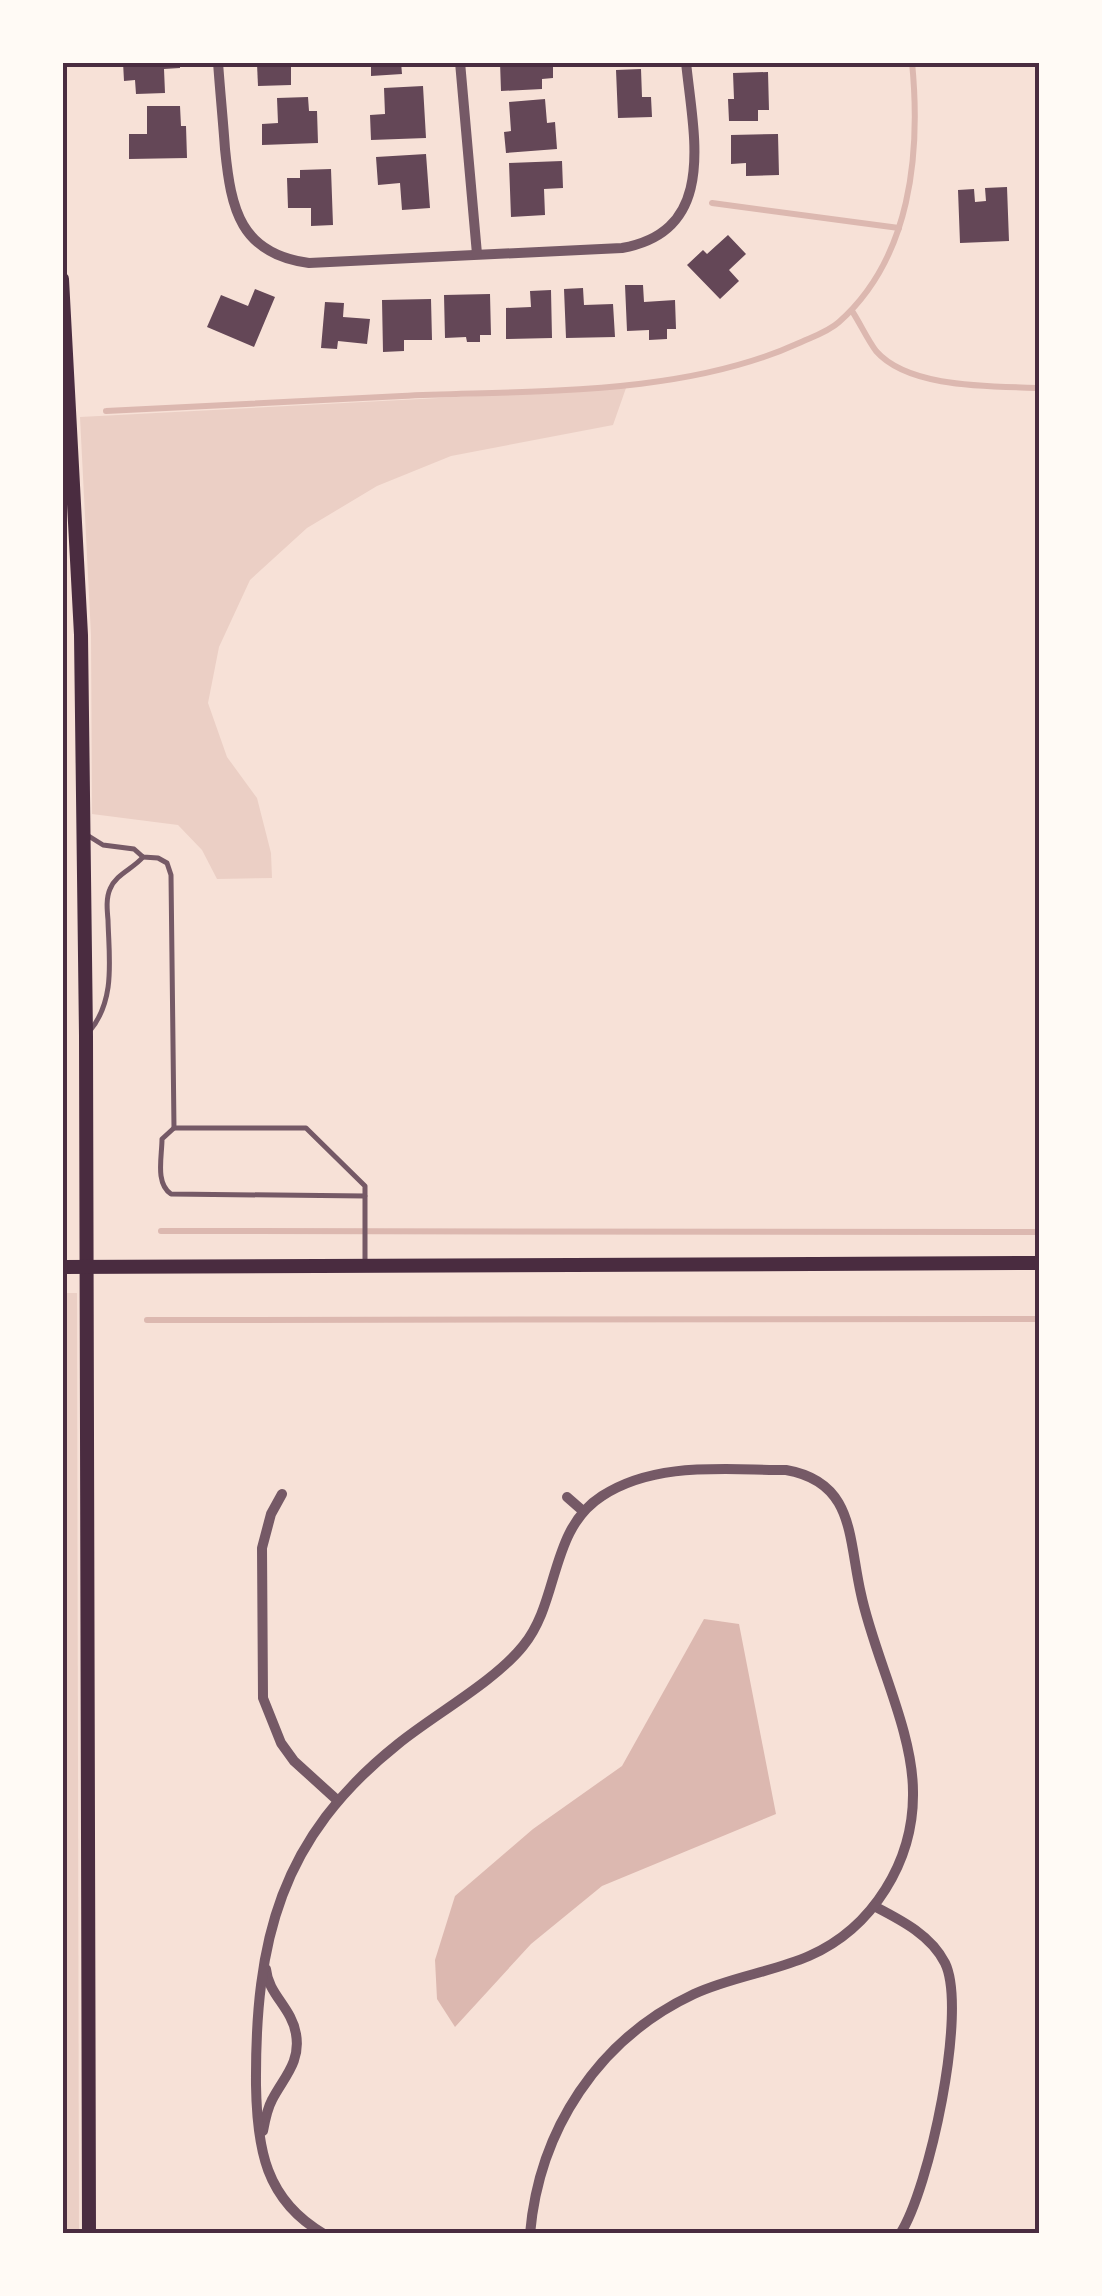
<svg xmlns="http://www.w3.org/2000/svg" width="1102" height="2296" viewBox="0 0 1102 2296" font-family="Figtree,sans-serif">
  <style>
    .green { fill: #ebcfc5 }
    .water { fill: #dcb8b0 }
    .lines { fill: none; stroke-linecap: round; stroke-linejoin: round }
    .stream { stroke: #dcb8b0; stroke-width: 6 }
    .building { fill: #644757 }
    .service { stroke: #755966; stroke-width: 5 }
    .minor { stroke: #755966; stroke-width: 10 }
    .secondary { stroke: #4a2c40; stroke-width: 14 }
    .neatline { fill: none; stroke: #4a2c40; stroke-width: 4 }
  </style>
  <rect width="100%" height="100%" fill="#f7e1d7"/>
  <!-- green -->
  <g class="green">
    <polygon points="626,388 613,425 451,456 377,486 307,528 250,580 219,647 208,703 227,757 257,798 271,853 272,878 217,879 202,850 178,825 92,814 91,635 80,417"/>
    <polygon points="63,1293 77,1293 79,2234 62,2233"/>
  </g>
  <!-- water -->
  <polygon class="water" points="704,1619 739,1624 776,1814 602,1886 531,1944 455,2027 437,1999 435,1960 455,1896 533,1829 622,1766"/>
  <g class="lines">
    <!-- stream -->
    <g class="stream">
      <polyline points="712,203 899,228"/>
      <path d="M852 311C860 323 867 339 876 351 909 389 993 386 1040 388"/>
      <path d="M106 411C205 406 304 401 402 396 529 390 681 397 799 343 812 337 828 332 839 322 911 258 921 154 912 62"/>
      <polyline points="161,1231 1040,1232"/>
      <polyline points="147,1320 1040,1319"/>
    </g>
  </g>
  <!-- building -->
  <g class="building">
    <polygon points="123,62 180,62 180,68 164,69 165,93 136,94 135,80 124,81"/>
    <polygon points="263,62 291,62 291,85 258,86 257,64"/>
    <polygon points="371,62 401,62 402,74 371,76"/>
    <polygon points="500,62 553,62 553,78 542,79 542,89 501,91"/>
    <polygon points="641,69 642,97 651,97 652,117 618,118 616,70"/>
    <polygon points="768,72 769,110 758,110 758,121 729,121 728,99 734,99 733,73"/>
    <polygon points="423,86 426,138 371,140 370,115 385,114 384,88"/>
    <polygon points="308,97 309,111 317,111 318,143 262,145 262,124 278,123 277,98"/>
    <polygon points="545,99 547,123 555,122 557,149 506,153 504,132 511,131 509,102"/>
    <polygon points="147,106 180,106 181,126 186,126 187,158 129,159 129,134 147,134"/>
    <polygon points="778,134 779,175 746,176 746,163 731,164 731,135"/>
    <polygon points="426,154 430,208 402,210 400,183 378,185 376,157"/>
    <polygon points="562,161 563,188 544,189 545,215 511,217 509,163"/>
    <polygon points="331,169 333,225 311,226 311,208 288,208 287,178 300,178 300,170"/>
    <polygon points="1007,187 1009,241 960,243 958,190 974,189 975,202 986,201 985,188"/>
    <polygon points="728,235 746,254 729,270 739,281 720,299 687,265 703,250 707,254"/>
    <polygon points="625,285 643,285 644,302 675,300 676,329 667,329 667,339 649,340 649,330 627,331"/>
    <polygon points="583,288 584,305 613,304 615,337 566,338 564,289"/>
    <polygon points="255,289 275,297 254,347 207,327 221,295 248,306"/>
    <polygon points="551,290 552,338 506,339 506,308 531,307 530,291"/>
    <polygon points="490,294 491,335 480,335 480,342 467,342 466,337 445,338 444,295"/>
    <polygon points="431,299 432,340 404,340 404,351 383,352 382,300"/>
    <polygon points="325,302 344,303 343,317 370,319 367,344 338,341 337,349 321,348"/>
  </g>
  <g class="lines">
    <!-- service -->
    <g class="service">
      <polyline points="87,835 103,845 134,849 143,857 158,858 167,863 171,875 174,1128 306,1128 365,1186 365,1263"/>
      <path d="M89 1032C116 1000 109 959 108 920 107 909 106 898 110 889 116 874 133 869 143 857"/>
      <path d="M174 1128 162 1139C162 1157 155 1183 171 1194L365 1196"/>
    </g>
    <!-- minor -->
    <g class="minor">
      <path d="M218 62C220 91 223 120 225 149 231 209 240 254 309 263L622 248C719 231 693 134 686 62"/>
      <polyline points="460,62 477,254"/>
      <polyline points="282,1494 271,1514 262,1548 263,1698 281,1743 294,1761 337,1800"/>
      <polyline points="567,1497 583,1511"/>
      <path d="M874 1906C901 1920 931 1935 945 1963 968 2010 929 2190 900 2234"/>
      <path d="M263 2131C265 2120 267 2109 272 2100 284 2077 301 2062 296 2034 292 2008 268 1994 266 1969"/>
      <path d="M324 2234C265 2200 257 2148 256 2085 255 1940 280 1838 398 1744 435 1714 494 1682 523 1646 560 1601 549 1530 602 1496 656 1461 724 1470 786 1470 855 1482 848 1538 861 1594 874 1656 913 1730 913 1792 914 1861 873 1928 809 1956 772 1972 731 1977 694 1994 598 2039 539 2130 530 2234"/>
    </g>
    <!-- secondary -->
    <g class="secondary">
      <polyline points="62,279 81,635 86,1036 89,2234"/>
      <polyline points="62,1267 1040,1263"/>
    </g>
  </g>
  <!-- border -->
  <rect width="1102" height="2296" fill="none" stroke="#fffaf5" stroke-width="130"/>
  <rect x="65" y="65" width="972" height="2166" class="neatline"/>
</svg>
